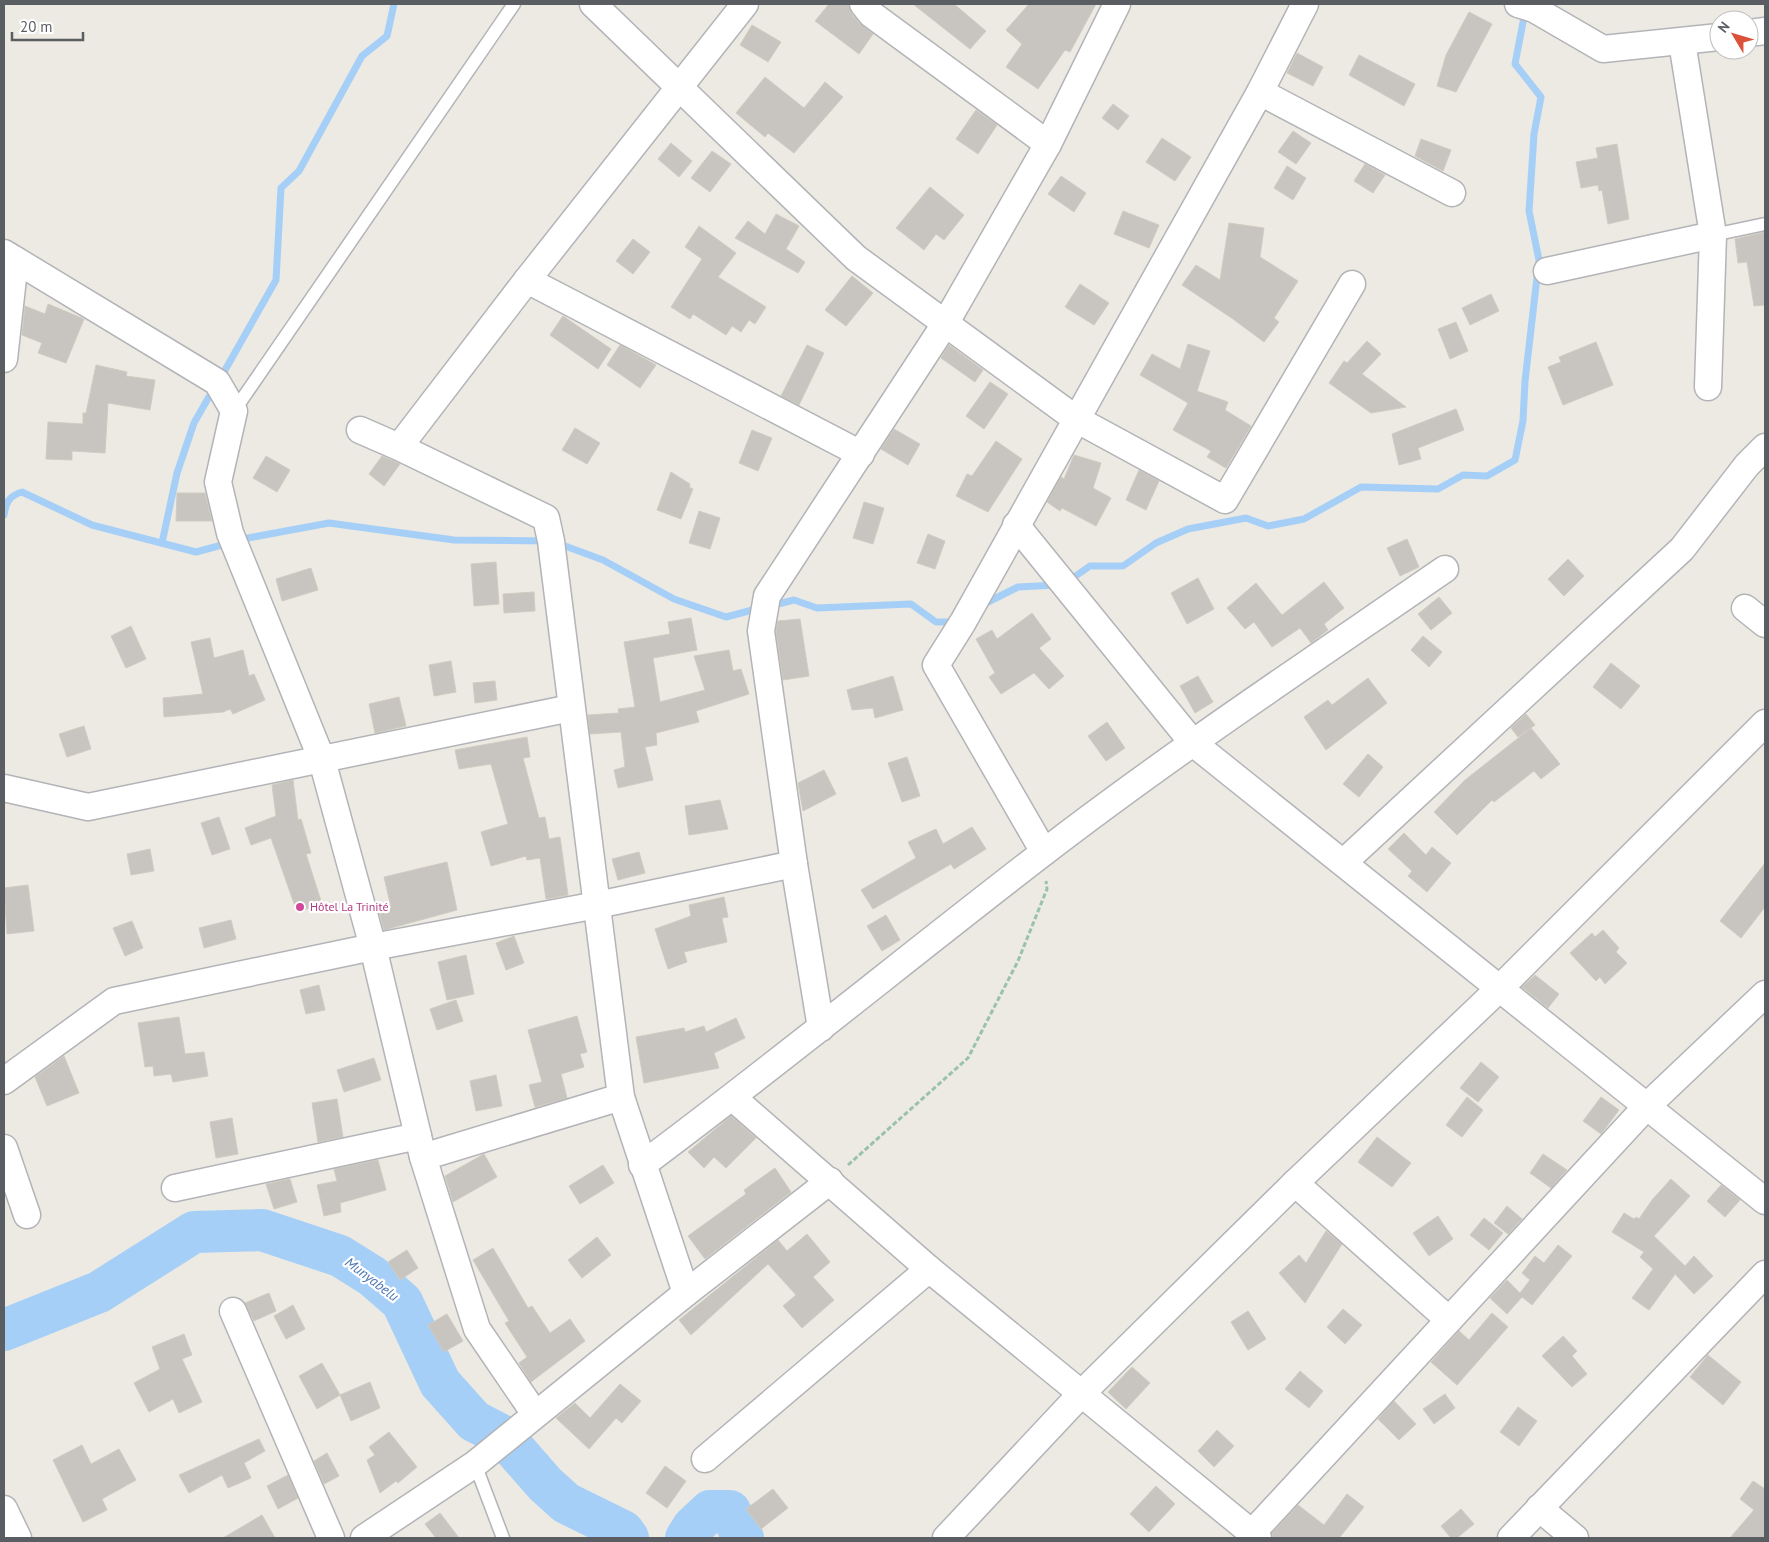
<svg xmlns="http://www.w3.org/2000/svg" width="1769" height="1542" viewBox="0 0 1769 1542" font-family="'PT Sans',sans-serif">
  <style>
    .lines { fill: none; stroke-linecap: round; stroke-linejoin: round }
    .stream { stroke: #a6cff8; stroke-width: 7 }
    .river { stroke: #a6cff8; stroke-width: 42 }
    .building { fill: #c8c4bf; stroke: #d0ccc1 }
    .lane-casing { stroke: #b3b4b8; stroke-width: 15 }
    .street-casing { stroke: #b3b4b8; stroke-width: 29 }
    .path { stroke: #9ac2a9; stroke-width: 3; stroke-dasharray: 5 2.5; stroke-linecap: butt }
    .lane { stroke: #fff; stroke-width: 12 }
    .street { stroke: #fff; stroke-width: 26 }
    .hotel-dot { fill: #d1479c; stroke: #fff; stroke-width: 2 }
    .labels { text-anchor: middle; stroke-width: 4.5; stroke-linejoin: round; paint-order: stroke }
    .hotel-label { font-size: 12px; fill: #b23c85; stroke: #fff; text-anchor: start }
    .water-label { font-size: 14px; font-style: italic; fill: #4874b1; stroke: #fff }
  </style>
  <rect width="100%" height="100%" fill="#eceae2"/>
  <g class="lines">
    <!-- stream -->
    <g class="stream">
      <polyline points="220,379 276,280 281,188 299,171 362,56 387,36 394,4"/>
      <path d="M4 515C6 502 9 496 22 492L92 525 196 552 248 538 329 523 454 540 547 541"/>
      <polyline points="162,543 177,473 194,423 214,388"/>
      <polyline points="557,543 603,560 674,599 726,617 760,608"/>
      <polyline points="1067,582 1090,566 1123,566 1156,543 1188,529 1246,518 1268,526 1304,519 1361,487 1438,489 1463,475 1487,476 1515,460 1523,421 1525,381 1539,260 1529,211 1534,134 1541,97 1515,64 1525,12"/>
      <polyline points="982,605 1018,587 1057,585"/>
      <polyline points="770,606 794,600 817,608 911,604 936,622 956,622"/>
    </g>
    <!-- river -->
    <g class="river">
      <polyline points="4,1330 99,1292 194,1232 262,1230 340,1256 372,1276 402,1302 440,1383 474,1421 503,1436 545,1484 566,1503 623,1531 628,1538"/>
      <polyline points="686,1538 693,1527 710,1511 730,1511 743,1538"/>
    </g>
  </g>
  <!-- building -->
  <g class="building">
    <polygon points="829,4 848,4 851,13 859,23 873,34 859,54 815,21"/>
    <polygon points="913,4 954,4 986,31 970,49"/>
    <polygon points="1029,4 1096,4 1070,52 1065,50 1038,89 1006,67 1022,44 1006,30"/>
    <polygon points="1469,12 1492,24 1456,92 1437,86 1446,55"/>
    <polygon points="752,25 781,42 768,62 740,45"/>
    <polygon points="1297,53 1323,67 1313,86 1287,73"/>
    <polygon points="1359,55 1415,84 1404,106 1349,75"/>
    <polygon points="765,77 804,108 825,82 843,97 794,153 768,133 765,137 736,113"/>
    <polygon points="1113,104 1129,116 1118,130 1102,118"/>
    <polygon points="976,110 997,125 978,154 956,139"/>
    <polygon points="1293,131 1311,143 1296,164 1278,152"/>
    <polygon points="1162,138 1191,157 1175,181 1146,162"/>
    <polygon points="1421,139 1451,150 1443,171 1415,156"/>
    <polygon points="671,143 692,161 679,177 658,159"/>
    <polygon points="1617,144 1629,219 1608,224 1602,190 1599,191 1598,185 1581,188 1576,162 1598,158 1596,148"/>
    <polygon points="712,151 731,164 710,192 691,178"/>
    <polygon points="1365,164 1385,175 1373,193 1354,181"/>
    <polygon points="1287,166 1306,178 1293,200 1274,188"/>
    <polygon points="1061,176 1086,193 1074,212 1048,194"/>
    <polygon points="930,187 964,215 944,240 936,234 924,250 896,228"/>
    <polygon points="1123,211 1159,225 1149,248 1114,234"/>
    <polygon points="776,214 799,226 786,249 805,262 798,273 735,238 748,221 765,234"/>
    <polygon points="1229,223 1264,228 1260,257 1298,281 1274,318 1279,322 1264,342 1233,319 1182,285 1196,265 1220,280"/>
    <polygon points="699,226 736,253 718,277 766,307 755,324 749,320 741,332 732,326 726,335 693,314 690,319 671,307 702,259 685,247"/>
    <polygon points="1765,232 1765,305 1754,306 1747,262 1738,263 1735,239"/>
    <polygon points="633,239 650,252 633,274 616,261"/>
    <polygon points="852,276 873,293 846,326 825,310"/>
    <polygon points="1080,284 1109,303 1094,325 1065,307"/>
    <polygon points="1491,294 1499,311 1470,325 1462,308"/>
    <polygon points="48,304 84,319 66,363 38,353 42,343 22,335 25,306 45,314"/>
    <polygon points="563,316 611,349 598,369 550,335"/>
    <polygon points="1456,322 1468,351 1450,359 1438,329"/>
    <polygon points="1367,341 1381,354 1362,374 1406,407 1371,413 1329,383 1344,361 1347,363"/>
    <polygon points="1596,342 1613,385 1563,405 1548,367 1561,362 1559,357"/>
    <polygon points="1188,344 1210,351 1197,391 1228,402 1225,410 1251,426 1226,468 1207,457 1211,451 1173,430 1188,403 1140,375 1152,354 1180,369"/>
    <polygon points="620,345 656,365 640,388 607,365"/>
    <polygon points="807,345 824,353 799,405 781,396"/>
    <polygon points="949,345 983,370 975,382 941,358"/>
    <polygon points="96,365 127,372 126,376 155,380 150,410 108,403 105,453 72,451 72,460 46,459 48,422 83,424 83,413 86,413"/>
    <polygon points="990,382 1008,394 984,429 966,416"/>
    <polygon points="1456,409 1464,430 1418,448 1421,459 1399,465 1392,434"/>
    <polygon points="575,428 600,443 587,464 562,450"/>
    <polygon points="894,429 920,444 908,465 881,449"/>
    <polygon points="752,430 772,438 758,471 739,463"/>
    <polygon points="996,441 1022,459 988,512 956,496 967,474 972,476"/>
    <polygon points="1074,455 1101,463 1093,488 1111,498 1096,526 1062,508 1060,511 1047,502 1061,477 1064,479"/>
    <polygon points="266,456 290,470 277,492 253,478"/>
    <polygon points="382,456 400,464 384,486 369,474"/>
    <polygon points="1139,470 1159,481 1146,510 1126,500"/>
    <polygon points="671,472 690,484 689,487 693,489 681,519 657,510"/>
    <polygon points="177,493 205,493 212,521 176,521"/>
    <polygon points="864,502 884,508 873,544 853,538"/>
    <polygon points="699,511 720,518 710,549 689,543"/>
    <polygon points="928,534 945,541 935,569 917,563"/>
    <polygon points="1407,539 1419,567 1400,576 1387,548"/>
    <polygon points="1568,559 1584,576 1564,596 1548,579"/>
    <polygon points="496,562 499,604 474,606 471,564"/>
    <polygon points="311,568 318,590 282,601 276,579"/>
    <polygon points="1198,578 1214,609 1187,624 1171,593"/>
    <polygon points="1324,582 1344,608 1324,624 1328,630 1311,643 1300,628 1272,647 1254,622 1245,629 1227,608 1256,583 1282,615"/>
    <polygon points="534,592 535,611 504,613 503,594"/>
    <polygon points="1439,597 1452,613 1431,630 1418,614"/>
    <polygon points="1032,613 1051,639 1039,648 1064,676 1049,689 1034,673 1001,694 989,677 995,673 976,639 992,630 997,639"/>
    <polygon points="691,618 697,650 653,658 660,702 705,690 694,656 729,650 733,671 741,669 749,694 696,711 699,722 656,733 657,745 645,747 653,780 618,788 614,770 625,767 621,732 590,734 588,715 619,713 618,709 635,707 624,642 670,634 668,622"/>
    <polygon points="800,619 809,676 783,680 776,631 778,621"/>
    <polygon points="131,626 146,659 126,668 111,636"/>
    <polygon points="1423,636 1442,652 1429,667 1411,650"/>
    <polygon points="210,638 214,658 243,650 249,676 254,674 265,700 233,714 230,709 223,712 164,717 163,698 203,694 191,642"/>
    <polygon points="451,661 456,692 434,696 429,665"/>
    <polygon points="1611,663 1640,686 1621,709 1593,687"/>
    <polygon points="893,676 903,710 875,718 873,708 852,710 847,690"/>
    <polygon points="1198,676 1213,702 1195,713 1180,686"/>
    <polygon points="1368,678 1387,703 1326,750 1304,717 1328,700 1332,705"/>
    <polygon points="495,681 497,700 475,703 473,683"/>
    <polygon points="399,697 406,726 375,733 369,704"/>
    <polygon points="1526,714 1535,725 1518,737 1511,728"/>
    <polygon points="1107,722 1125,748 1106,761 1088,736"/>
    <polygon points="84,726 91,749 67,757 59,734"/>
    <polygon points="1531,728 1560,764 1541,779 1534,771 1494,802 1492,800 1457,835 1434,812 1465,780"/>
    <polygon points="527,737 530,757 523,758 539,818 545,817 549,839 560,837 568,895 546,899 540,858 527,860 526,856 491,866 481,832 508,824 491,764 459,769 455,750"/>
    <polygon points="1368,754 1383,767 1359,797 1343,784"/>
    <polygon points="907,757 920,796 902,802 888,763"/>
    <polygon points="824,770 836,794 803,811 798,783"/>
    <polygon points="293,780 298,820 301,819 311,853 306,854 322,904 297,912 271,838 251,845 245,828 276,816 272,785"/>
    <polygon points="720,800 728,829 689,835 685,806"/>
    <polygon points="219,817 230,849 212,855 201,823"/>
    <polygon points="972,827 986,849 954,869 951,864 873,909 861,890 916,858 908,842 936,829 943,844"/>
    <polygon points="1404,833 1426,855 1432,847 1451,863 1427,892 1408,876 1412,871 1388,849"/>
    <polygon points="150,849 154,871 131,875 127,854"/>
    <polygon points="639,852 645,873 618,880 612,859"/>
    <polygon points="447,862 457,910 384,930 379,911 391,907 384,877"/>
    <polygon points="1765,863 1765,907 1741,938 1720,921"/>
    <polygon points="28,885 34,931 7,934 4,888"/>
    <polygon points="724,897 728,917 722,918 727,942 684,952 687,962 668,969 655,929 691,916 689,905"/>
    <polygon points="886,915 900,940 882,951 867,926"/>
    <polygon points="231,920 236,939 204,948 199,928"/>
    <polygon points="132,921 143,948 125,956 113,928"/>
    <polygon points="1603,930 1619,948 1616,952 1627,963 1605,984 1600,977 1596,981 1570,953 1592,933 1595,937"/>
    <polygon points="514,936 524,963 506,970 496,943"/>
    <polygon points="466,955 474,994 447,1000 438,962"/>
    <polygon points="1535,975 1559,994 1548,1008 1522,987"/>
    <polygon points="319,985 325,1010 306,1014 300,990"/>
    <polygon points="456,1000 463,1021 437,1030 430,1009"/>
    <polygon points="577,1016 587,1052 580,1054 584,1067 561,1074 567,1098 535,1107 529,1085 542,1082 528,1030"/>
    <polygon points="179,1017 185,1054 204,1052 208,1076 173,1082 171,1074 154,1076 153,1066 145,1067 138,1023"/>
    <polygon points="736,1018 745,1038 714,1053 719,1068 644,1083 636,1037 684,1028 685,1032 704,1026 706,1032"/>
    <polygon points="64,1056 79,1093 47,1106 35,1077"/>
    <polygon points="374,1058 381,1080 344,1092 337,1070"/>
    <polygon points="1481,1062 1499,1077 1478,1102 1460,1088"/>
    <polygon points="496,1075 502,1106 476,1111 470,1081"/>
    <polygon points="1467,1097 1483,1110 1462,1137 1446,1125"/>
    <polygon points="1601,1097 1619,1110 1601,1134 1583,1121"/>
    <polygon points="337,1099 343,1137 318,1142 312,1103"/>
    <polygon points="731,1116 756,1138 726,1168 714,1157 704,1168 688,1152"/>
    <polygon points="232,1118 238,1154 216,1158 210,1122"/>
    <polygon points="1377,1137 1411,1163 1392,1187 1358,1162"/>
    <polygon points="484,1154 497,1177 453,1202 445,1176"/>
    <polygon points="1543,1154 1567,1170 1551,1188 1530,1173"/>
    <polygon points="378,1160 386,1190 340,1203 341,1212 324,1216 317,1185 337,1181 334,1169"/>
    <polygon points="603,1165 614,1183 580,1204 569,1186"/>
    <polygon points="775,1168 791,1192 705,1259 688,1236 746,1194 744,1190"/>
    <polygon points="290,1179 297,1202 274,1209 266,1184"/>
    <polygon points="1671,1179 1690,1196 1654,1236 1685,1266 1694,1256 1713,1276 1694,1294 1675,1274 1676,1273 1649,1310 1632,1298 1653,1269 1640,1257 1644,1252 1612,1232 1624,1213 1634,1219 1636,1217 1639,1219 1652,1200"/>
    <polygon points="1721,1185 1740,1200 1725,1217 1707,1201"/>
    <polygon points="1507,1206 1522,1219 1508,1234 1494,1223"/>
    <polygon points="1438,1216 1453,1239 1429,1256 1413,1233"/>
    <polygon points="1484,1218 1503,1233 1489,1250 1470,1235"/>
    <polygon points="1326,1231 1342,1244 1305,1303 1279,1273 1299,1255 1306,1263"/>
    <polygon points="807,1234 830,1262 813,1277 834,1300 802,1328 783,1306 796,1295 768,1264 691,1335 679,1320 778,1240 787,1251"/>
    <polygon points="597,1237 611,1255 582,1278 568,1260"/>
    <polygon points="1558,1245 1572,1256 1532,1305 1522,1297 1507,1314 1490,1298 1507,1280 1520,1293 1530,1280 1522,1273 1535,1256 1544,1263"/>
    <polygon points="493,1248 528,1308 532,1306 550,1333 570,1319 585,1341 531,1382 519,1363 527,1357 505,1323 509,1321 473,1260"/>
    <polygon points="407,1250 418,1268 400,1280 388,1262"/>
    <polygon points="269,1293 276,1311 254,1321 245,1303"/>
    <polygon points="293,1305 305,1329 286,1339 274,1316"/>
    <polygon points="1343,1309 1362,1325 1345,1344 1327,1327"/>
    <polygon points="1248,1311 1266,1339 1248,1350 1231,1322"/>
    <polygon points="1492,1313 1508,1327 1457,1385 1431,1362 1459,1331 1469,1340"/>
    <polygon points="447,1314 463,1341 444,1352 428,1325"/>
    <polygon points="184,1334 192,1355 182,1359 202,1402 179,1413 173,1399 149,1412 134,1383 160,1369 152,1347"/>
    <polygon points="1563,1336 1577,1351 1572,1356 1587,1374 1572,1387 1542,1356"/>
    <polygon points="1708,1355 1741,1382 1723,1405 1690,1377"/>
    <polygon points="322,1363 340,1395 317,1409 299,1376"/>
    <polygon points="1132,1367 1150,1383 1126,1409 1108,1392"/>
    <polygon points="1300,1371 1323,1391 1309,1408 1285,1389"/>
    <polygon points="370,1382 380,1408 351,1421 340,1395"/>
    <polygon points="620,1384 641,1401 622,1423 616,1418 589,1449 556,1418 575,1403 590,1418"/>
    <polygon points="1445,1394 1455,1408 1434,1424 1423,1409"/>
    <polygon points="1394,1401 1416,1424 1399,1440 1378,1419"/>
    <polygon points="1518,1407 1537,1421 1519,1446 1500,1432"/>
    <polygon points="1217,1430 1234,1446 1214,1467 1198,1451"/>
    <polygon points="389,1432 417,1467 398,1483 396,1481 380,1493 367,1460 375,1455 369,1447"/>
    <polygon points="259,1439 265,1451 244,1463 251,1478 228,1488 222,1475 189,1493 179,1475"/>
    <polygon points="82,1445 91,1464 119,1449 136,1480 102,1499 107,1510 83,1522 53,1460"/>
    <polygon points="327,1453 339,1476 324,1484 314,1461"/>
    <polygon points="665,1466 686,1481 667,1508 646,1493"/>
    <polygon points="288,1475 298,1498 278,1509 267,1486"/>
    <polygon points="1753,1481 1765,1489 1765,1538 1730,1538 1754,1510 1740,1499"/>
    <polygon points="1156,1486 1175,1504 1149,1532 1130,1514"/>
    <polygon points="773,1489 788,1508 761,1529 746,1509"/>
    <polygon points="1347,1494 1364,1507 1340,1537 1342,1538 1273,1538 1272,1533 1298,1505 1324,1525"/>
    <polygon points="1461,1509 1474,1524 1457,1538 1451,1538 1441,1526"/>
    <polygon points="440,1513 459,1538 436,1538 425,1524"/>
    <polygon points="262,1515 275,1538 223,1538"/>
  </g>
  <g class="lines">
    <!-- lane casing -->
    <g class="lane-casing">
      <g id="lane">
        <polyline points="1713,235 1765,224"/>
        <polyline points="234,411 514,4"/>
        <polyline points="475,1464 503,1538"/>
      </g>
    </g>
    <!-- street casing -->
    <g class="street-casing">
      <g id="street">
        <polyline points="593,4 856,258 1076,419 1225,500 1352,284"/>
        <polyline points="863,4 871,14 1048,144"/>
        <polyline points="1518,4 1534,9 1603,49 1719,37"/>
        <polyline points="1749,33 1765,31"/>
        <polyline points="1682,42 1713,235 1708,387"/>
        <polyline points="1260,92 1452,193"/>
        <polyline points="4,253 217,382 234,411 218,482 230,533 322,760 373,947 423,1157 477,1329 535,1414"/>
        <polyline points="1547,271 1713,235"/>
        <polyline points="527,280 861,454"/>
        <polyline points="4,359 15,260"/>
        <polyline points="360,430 399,447 546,518 551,541 621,1097 686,1293"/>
        <polyline points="399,447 527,280 745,4"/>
        <polyline points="1016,525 1193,743 1765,1201"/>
        <polyline points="1745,608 1765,624"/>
        <polyline points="4,788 88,807 571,708"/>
        <polyline points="1044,852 936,665 963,622 1260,92 1305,4"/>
        <polyline points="1344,862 1682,549 1747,465 1765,447"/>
        <polyline points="821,1028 794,864 761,631 767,596 945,324 1048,144 1117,4"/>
        <polyline points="4,1081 114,1001 373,947 597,905 794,864"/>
        <polyline points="733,1098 929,1269 1258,1538"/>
        <polyline points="4,1148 27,1215"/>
        <polyline points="423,1157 621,1097"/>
        <path d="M642 1165C778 1064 909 956 1043 853 1173 753 1310 662 1445 569"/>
        <polyline points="1295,1183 1449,1320"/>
        <polyline points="175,1188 418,1136"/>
        <polyline points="233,1311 331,1538"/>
        <polyline points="705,1459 929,1269"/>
        <polyline points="1539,1508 1575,1538"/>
        <polyline points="4,1509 18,1538"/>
        <polyline points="364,1538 475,1464 686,1293 830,1181"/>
        <polyline points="946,1538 1082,1393 1295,1183 1501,987 1765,723"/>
        <polyline points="1251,1538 1252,1533 1647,1106 1765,994"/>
        <polyline points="1511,1538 1765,1274"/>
      </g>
    </g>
    <!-- path -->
    <polyline class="path" points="848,1165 968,1058 1018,961 1047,889 1046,881"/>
    <!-- lane -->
    <use href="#lane" class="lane"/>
    <!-- street -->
    <use href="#street" class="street"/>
  </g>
  <!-- markers -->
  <circle class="hotel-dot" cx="300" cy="907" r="5"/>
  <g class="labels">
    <!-- hotel labels -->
    <g class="hotel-label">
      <text x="310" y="911">Hôtel La Trinité</text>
    </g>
    <!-- water labels -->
    <g class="water-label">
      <text transform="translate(372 1279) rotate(37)" y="5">Munyabelu</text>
    </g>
  </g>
  <!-- border -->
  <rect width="1769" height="1542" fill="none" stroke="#5a5d62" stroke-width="10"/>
  <!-- north arrow -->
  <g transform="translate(1734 35) rotate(308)"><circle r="24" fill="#ffffff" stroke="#bdbec0"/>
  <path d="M0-4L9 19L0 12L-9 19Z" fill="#db5139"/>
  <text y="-8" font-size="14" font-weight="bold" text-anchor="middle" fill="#5a5d62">N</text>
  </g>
  <!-- scale -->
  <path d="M12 32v8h71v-8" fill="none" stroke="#5a5d62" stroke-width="2.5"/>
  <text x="20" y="32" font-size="15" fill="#5a5d62" stroke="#ffffff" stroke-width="4" paint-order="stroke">20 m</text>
</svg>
